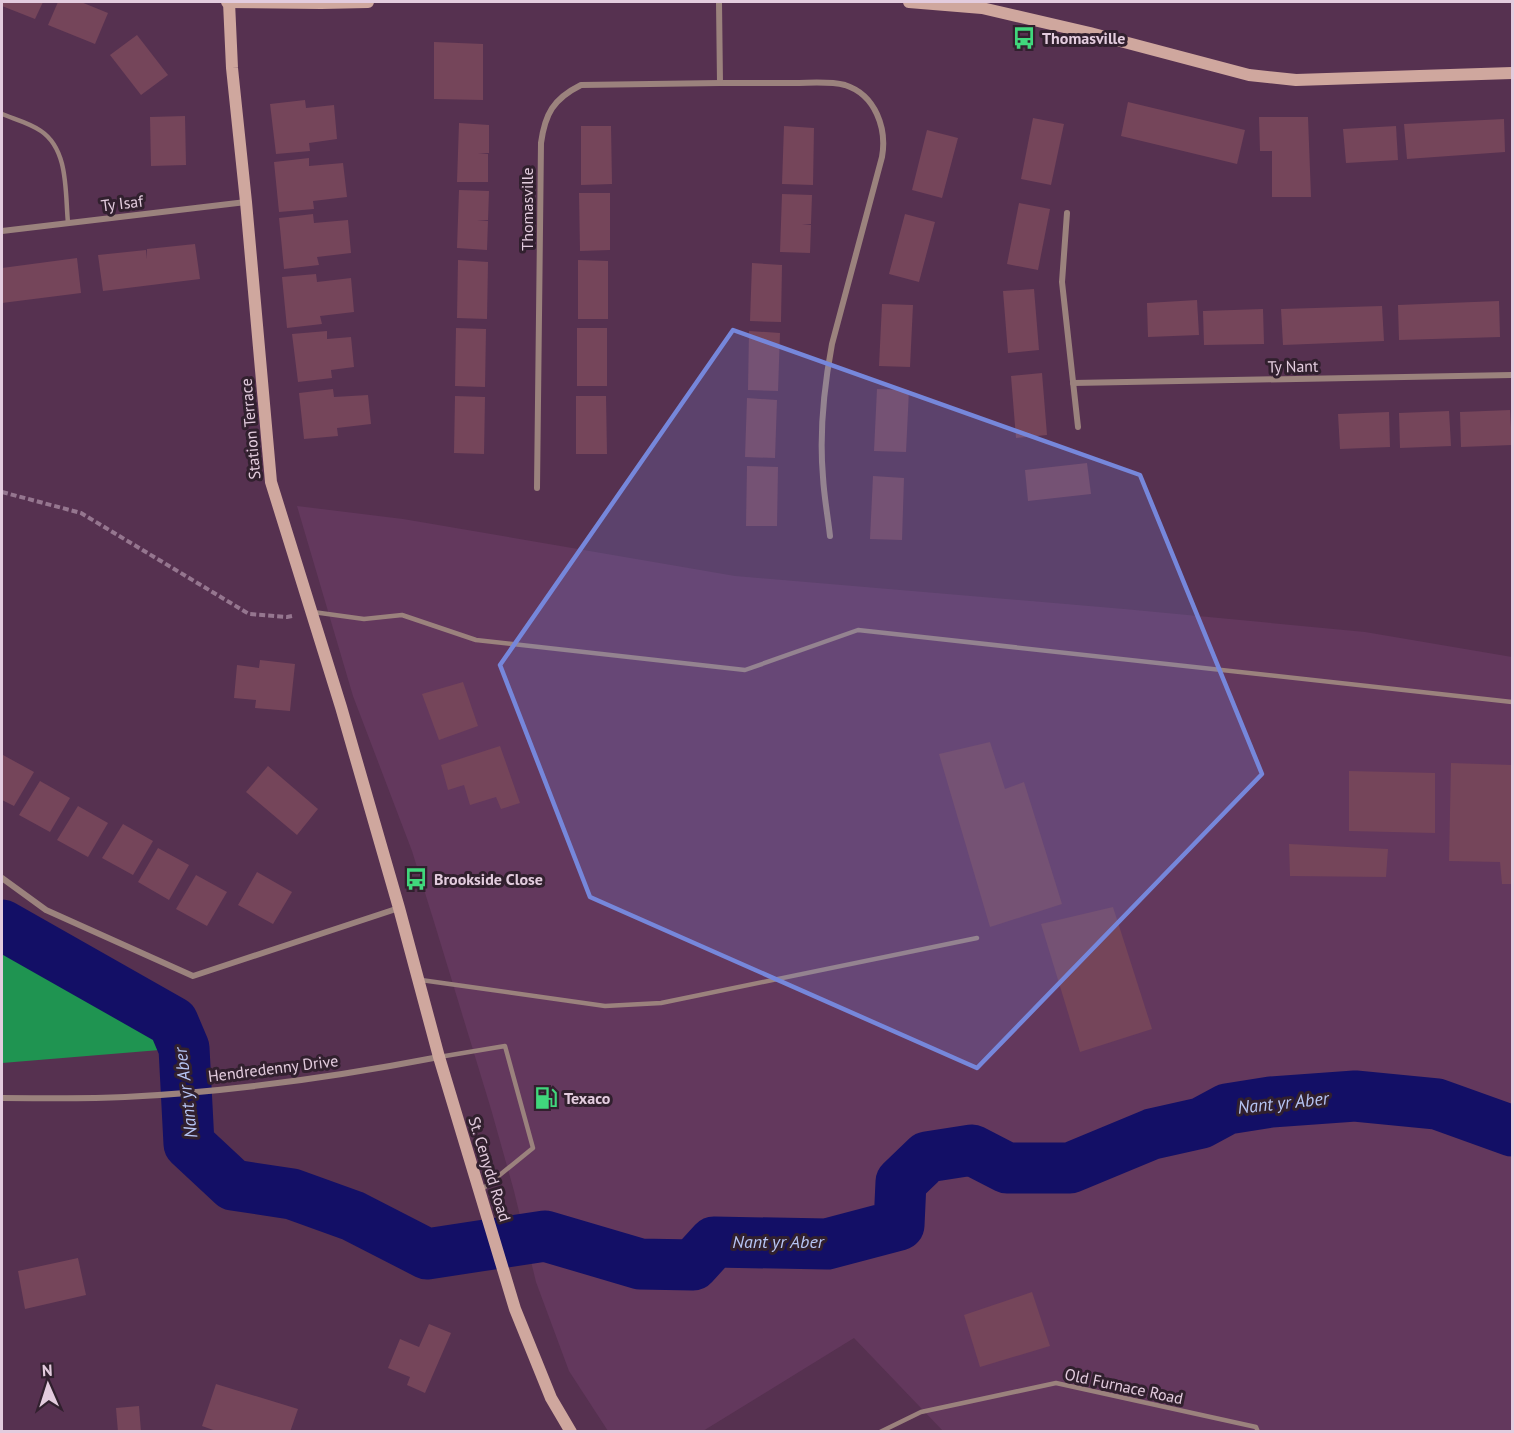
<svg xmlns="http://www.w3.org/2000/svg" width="1514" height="1433" viewBox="0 0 1514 1433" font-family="'PT Sans',sans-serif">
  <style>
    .built { fill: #63385d }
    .forest { fill: #1f9451 }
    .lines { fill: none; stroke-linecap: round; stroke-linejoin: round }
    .river { stroke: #130f66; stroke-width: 51 }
    .building { fill: #75455a }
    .path { stroke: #95768f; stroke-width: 4; stroke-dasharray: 6 3; stroke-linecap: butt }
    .service { stroke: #9b827d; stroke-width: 4.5 }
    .minor { stroke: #9b827d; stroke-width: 6 }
    .secondary { stroke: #cfa79e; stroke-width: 12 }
    .marked { fill: #7687db; fill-opacity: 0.2; stroke: #7687db; stroke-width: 4.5; stroke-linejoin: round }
    .labels { text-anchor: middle; stroke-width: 6; stroke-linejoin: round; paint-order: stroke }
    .poi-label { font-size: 16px; font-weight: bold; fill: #e3ccde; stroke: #31202e; text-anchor: start }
    .street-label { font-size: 16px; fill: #e3ccde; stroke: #31202e }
    .water-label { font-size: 18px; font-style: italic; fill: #b7c5f5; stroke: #31202e }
  </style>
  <rect width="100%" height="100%" fill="#563150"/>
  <!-- built -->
  <polygon class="built" points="297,506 403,519 735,576 1124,609 1365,632 1512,657 1512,1431 943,1431 854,1338 703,1431 608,1431 569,1371 536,1282 514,1191 491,1109 435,925 412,851 353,696"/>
  <!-- forest -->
  <polygon class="forest" points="2,925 173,1022 184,1048 2,1063"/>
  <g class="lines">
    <!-- river -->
    <polyline class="river" points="2,925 173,1022 184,1048 189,1144 233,1185 292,1194 353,1216 427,1254 545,1236 640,1264 693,1265 714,1242 827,1244 899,1225 901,1182 927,1157 972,1150 1007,1168 1070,1168 1152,1134 1201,1123 1227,1109 1271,1102 1355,1096 1437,1104 1512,1131"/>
  </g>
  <!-- building -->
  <g class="building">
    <polygon points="2,2 43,2 35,19 2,6"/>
    <polygon points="58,2 81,2 108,13 95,44 48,25"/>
    <polygon points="137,35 168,75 141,95 110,55"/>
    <polygon points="434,42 483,44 483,100 434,99"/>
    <polygon points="305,100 306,108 334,105 337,139 309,143 310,151 276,154 270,104"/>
    <polygon points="1128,102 1245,130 1237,164 1121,136"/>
    <polygon points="185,116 186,165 151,166 150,117"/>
    <polygon points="1259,117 1308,117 1311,197 1272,197 1272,151 1260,151"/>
    <polygon points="1033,118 1064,124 1051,185 1021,179"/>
    <polygon points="1504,119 1505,152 1407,159 1404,124"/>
    <polygon points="459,123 489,125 489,153 478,153 488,154 488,182 457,182"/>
    <polygon points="581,126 611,126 612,184 581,185"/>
    <polygon points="784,126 814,128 813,185 782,184"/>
    <polygon points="1396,126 1398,160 1346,163 1343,129"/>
    <polygon points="927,130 958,138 942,198 912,190"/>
    <polygon points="309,158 309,166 343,163 347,197 313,201 314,209 279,212 274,162"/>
    <polygon points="459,190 489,191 488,220 477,221 488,221 487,250 457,248"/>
    <polygon points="579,193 610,193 610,250 580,251"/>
    <polygon points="782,194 812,195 811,224 802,224 811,225 810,253 780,252"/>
    <polygon points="1019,203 1050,209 1038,270 1007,264"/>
    <polygon points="313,214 314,223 348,220 351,253 317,257 319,265 284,269 279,218"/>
    <polygon points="905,214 935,222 919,282 889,274"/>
    <polygon points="195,244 200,279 103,291 98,255 146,250 147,259 147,249"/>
    <polygon points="77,258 81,293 2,303 2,268"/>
    <polygon points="458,260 488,262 487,319 457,318"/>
    <polygon points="578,260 608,261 608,319 578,319"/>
    <polygon points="752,263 782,265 781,322 750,321"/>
    <polygon points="316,274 317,282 351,278 354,312 320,316 322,324 287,328 282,277"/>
    <polygon points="1034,289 1039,350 1008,353 1003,291"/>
    <polygon points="1197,300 1199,335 1148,337 1147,303"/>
    <polygon points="1499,301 1500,337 1399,340 1398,305"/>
    <polygon points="882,304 913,305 910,367 879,366"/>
    <polygon points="1382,306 1384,341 1283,345 1281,309"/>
    <polygon points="1263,309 1264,344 1204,345 1203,311"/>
    <polygon points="456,328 486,329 485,387 455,386"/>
    <rect x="577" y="328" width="30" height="58"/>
    <polygon points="327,331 327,339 351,337 354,367 331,370 332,378 298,382 292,334"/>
    <polygon points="749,331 780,333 778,391 748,390"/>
    <polygon points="1042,373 1047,435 1016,438 1011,376"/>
    <polygon points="333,389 334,397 368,395 371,424 337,428 338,436 304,439 299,393"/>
    <polygon points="877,389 909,390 906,452 874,451"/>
    <polygon points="455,396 485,397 484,454 454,453"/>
    <polygon points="576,396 606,396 607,454 576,454"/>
    <polygon points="747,398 777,400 775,458 745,457"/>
    <polygon points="1510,410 1512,445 1461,447 1460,412"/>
    <polygon points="1449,411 1451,446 1400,448 1399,413"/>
    <polygon points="1389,412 1390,447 1340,449 1338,414"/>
    <polygon points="1087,463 1091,494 1028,501 1025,470"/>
    <polygon points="747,466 778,467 777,526 746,526"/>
    <polygon points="873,476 904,478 902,540 870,539"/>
    <polygon points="260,660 295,664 290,711 255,708 256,700 234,698 237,665 259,668"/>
    <polygon points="463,682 478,726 439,740 422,694"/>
    <polygon points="990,742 1005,789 1024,782 1062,904 990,927 939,754"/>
    <polygon points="500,746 520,803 501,809 496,797 470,805 464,785 448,790 441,765"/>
    <polygon points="3,755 34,772 14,806 2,800"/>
    <polygon points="1451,763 1512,765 1512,884 1502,884 1500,862 1449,861"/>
    <polygon points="268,766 318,809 297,835 246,792"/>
    <polygon points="1349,771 1435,773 1435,833 1349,831"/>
    <polygon points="40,781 70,798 50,832 19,815"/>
    <polygon points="78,806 108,823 88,857 57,840"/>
    <polygon points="123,824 153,841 133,875 102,858"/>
    <polygon points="1289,844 1388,849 1386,877 1290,876"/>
    <polygon points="158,848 189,865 169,900 138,882"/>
    <polygon points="257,872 292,892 273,924 238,905"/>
    <polygon points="196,875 227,892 207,926 176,909"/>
    <polygon points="1113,907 1152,1029 1080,1052 1041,924"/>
    <polygon points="78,1258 86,1295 25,1309 18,1271"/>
    <polygon points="1032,1292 1050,1346 980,1367 964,1315"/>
    <polygon points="429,1324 451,1333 425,1393 407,1385 410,1377 388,1368 400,1339 419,1347"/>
    <polygon points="216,1384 298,1409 290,1432 219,1432 202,1426"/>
    <polygon points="139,1406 141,1432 118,1432 116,1408"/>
  </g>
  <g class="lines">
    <!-- path -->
    <polyline class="path" points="2,492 81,513 249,614 287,617 292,616"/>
    <!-- service -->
    <g class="service">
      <path d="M2 114C14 119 30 123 41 131 69 150 65 193 68 223"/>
      <polyline points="313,612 364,619 402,615 476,640 745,670 858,630 1512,702"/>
      <polyline points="421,980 605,1006 661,1003 977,938"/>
      <polyline points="439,1057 505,1046 533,1148 480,1191"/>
      <polyline points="880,1432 921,1412 1056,1383 1256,1427 1258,1432"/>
    </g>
    <!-- minor -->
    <g class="minor">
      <path d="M719 2 720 83C745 83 769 83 794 83 811 83 829 81 845 85 876 95 887 129 882 157L832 344C824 387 819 432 823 477 824 497 828 517 830 536"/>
      <polyline points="1067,213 1062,282 1078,427"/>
      <polyline points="2,231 246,202"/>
      <polyline points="1073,383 1512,375"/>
      <path d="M537 488 541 143C545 114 553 99 581 85L720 83"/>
      <polyline points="2,878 46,910 193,976 399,908"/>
      <path d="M2 1098C43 1098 84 1099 125 1097 230 1092 335 1077 439 1057"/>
    </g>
    <!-- secondary -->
    <g class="secondary">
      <polyline points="227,2 321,3 368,2"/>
      <polyline points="229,2 232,68 246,202 271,482 341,707 399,908 439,1057 515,1309 551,1398 571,1432"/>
      <polyline points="909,2 982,8 1090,33 1249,75 1296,80 1512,73"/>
    </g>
  </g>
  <!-- marked area -->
  <path class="marked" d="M733 330 1140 475 1262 774 977 1068 590 897 500 665Z"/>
  <!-- icons -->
  <defs>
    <g id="bus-bare" transform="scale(1.8)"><path d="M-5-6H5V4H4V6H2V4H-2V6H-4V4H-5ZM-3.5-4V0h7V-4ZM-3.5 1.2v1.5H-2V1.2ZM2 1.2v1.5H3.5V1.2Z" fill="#40d77c" stroke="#31202e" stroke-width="2.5" paint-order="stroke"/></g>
    <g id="fuel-bare" transform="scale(1.8)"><path d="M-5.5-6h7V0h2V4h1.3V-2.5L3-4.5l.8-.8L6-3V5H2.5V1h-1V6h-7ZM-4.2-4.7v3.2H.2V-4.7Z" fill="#40d77c" stroke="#31202e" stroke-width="2.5" paint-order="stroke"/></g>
  </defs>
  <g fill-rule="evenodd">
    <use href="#bus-bare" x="1024" y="38"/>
    <use href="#bus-bare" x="416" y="879"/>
    <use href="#fuel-bare" x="546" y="1098"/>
  </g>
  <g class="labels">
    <!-- poi labels -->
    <g class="poi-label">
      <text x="1042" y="44">Thomasville</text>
      <text x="434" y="885">Brookside Close</text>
      <text x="564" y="1104">Texaco</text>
    </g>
    <!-- street labels -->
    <g class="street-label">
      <text transform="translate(122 203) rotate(-7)" y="6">Ty Isaf</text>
      <text transform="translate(527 209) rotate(-90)" y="6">Thomasville</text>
      <text transform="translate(1293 366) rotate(-1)" y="6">Ty Nant</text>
      <text transform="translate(250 429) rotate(-95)" y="6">Station Terrace</text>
      <text transform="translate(273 1068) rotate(-7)" y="6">Hendredenny Drive</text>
      <text transform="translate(490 1169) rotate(73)" y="6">St. Cenydd Road</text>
      <text transform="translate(1124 1386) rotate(12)" y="6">Old Furnace Road</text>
    </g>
    <!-- water labels -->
    <g class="water-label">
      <text transform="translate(186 1093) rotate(-97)" y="6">Nant yr Aber</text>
      <text transform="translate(1283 1103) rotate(-6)" y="6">Nant yr Aber</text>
      <text x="778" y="1248">Nant yr Aber</text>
    </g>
  </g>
  <!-- border -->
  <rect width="1514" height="1433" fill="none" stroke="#e3ccde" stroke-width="6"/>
  <!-- north arrow -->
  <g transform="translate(48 1385) rotate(357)" stroke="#31202e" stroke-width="4.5" paint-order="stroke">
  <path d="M0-4.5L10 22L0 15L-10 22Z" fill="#e3ccde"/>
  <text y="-9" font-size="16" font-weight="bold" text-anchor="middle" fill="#e3ccde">N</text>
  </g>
</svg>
